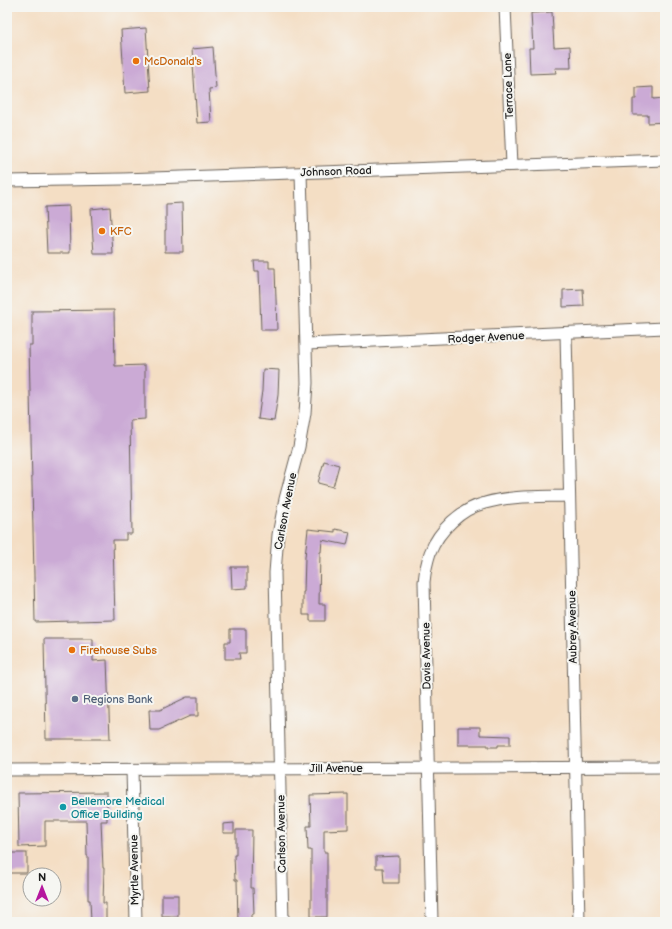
<svg xmlns="http://www.w3.org/2000/svg" width="672" height="929" viewBox="0 0 672 929" font-family="'Balsamiq Sans',sans-serif">
  <style>
    .building { fill: #cbaad5 }
    .lines { fill: none; stroke-linecap: round; stroke-linejoin: round }
    .street-casing { stroke: #686057; stroke-width: 13 }
    .street { stroke: #fff; stroke-width: 11 }
    .food-dot { fill: #e8710a; stroke: #f6f6f2; stroke-width: 1.5 }
    .service-dot { fill: #5c6f8a; stroke: #f6f6f2; stroke-width: 1.5 }
    .culture-dot { fill: #0f9aa8; stroke: #f6f6f2; stroke-width: 1.5 }
    .labels { text-anchor: middle; stroke-width: 4; stroke-linejoin: round; paint-order: stroke }
    .food-label { font-size: 11px; fill: #c56008; stroke: #f6f6f2; text-anchor: start }
    .street-label { font-size: 11px; fill: #1c1c1c; stroke: #f6f6f2 }
    .service-label { font-size: 11px; fill: #4e5e75; stroke: #f6f6f2; text-anchor: start }
    .culture-label { font-size: 11px; fill: #0d838f; stroke: #f6f6f2; text-anchor: start }
  </style>
  <rect width="100%" height="100%" fill="#f6f6f2"/>
  <filter id="ink" filterUnits="userSpaceOnUse"><feTurbulence type="fractalNoise" baseFrequency=".025" numOctaves="2"/><feDisplacementMap in="SourceGraphic" scale="8" xChannelSelector="R" yChannelSelector="G"/><feConvolveMatrix kernelMatrix="1 2 1 2 8 2 1 2 1" color-interpolation-filters="sRGB"/></filter>
  <filter id="wash" filterUnits="userSpaceOnUse"><feTurbulence type="fractalNoise" baseFrequency=".012" numOctaves="4" result="noise"/><feDisplacementMap in="SourceGraphic" scale="16" xChannelSelector="R" yChannelSelector="G"/><feGaussianBlur stdDeviation="0.9" result="paint"/><feColorMatrix in="noise" values="0 0 0 0 0 0 0 0 0 0 0 0 0 0 0 0 0 1.4 0 .05"/><feComposite in="paint" operator="in"/></filter>
  <g filter="url(#wash)">
    <rect width="100%" height="100%" fill="#f4dec4"/>
    <g id="blocks">
      <!-- building -->
      <g class="building">
        <polygon points="552,12 554,47 570,46 571,68 555,68 556,73 530,74 529,48 533,48 531,13"/>
        <polygon points="146,28 150,91 125,93 121,30"/>
        <polygon points="213,47 216,88 209,89 211,122 197,123 192,49"/>
        <polygon points="653,87 653,99 665,98 665,122 648,123 648,115 633,115 633,99 636,99 636,88"/>
        <polygon points="182,203 183,252 165,252 165,230 166,230 166,204"/>
        <polygon points="69,206 70,253 47,253 45,207"/>
        <polygon points="110,207 113,254 94,254 91,209"/>
        <polygon points="254,261 269,261 269,268 275,268 277,330 261,330 259,271 255,271"/>
        <polygon points="583,289 584,306 563,307 563,290"/>
        <polygon points="114,310 115,366 145,365 145,419 130,420 132,534 126,534 126,540 113,540 115,620 35,622 29,345 32,345 32,311"/>
        <polygon points="263,369 279,370 278,395 274,421 258,419 262,391"/>
        <polygon points="324,461 339,465 333,487 318,483"/>
        <polygon points="308,529 335,532 335,529 350,532 347,545 322,540 321,552 320,552 319,604 325,604 325,621 310,621 310,615 303,615 303,592 304,592 305,557"/>
        <polygon points="231,567 247,567 247,588 232,589"/>
        <polygon points="230,629 246,629 246,653 239,653 240,659 225,659 225,642 230,642"/>
        <polygon points="44,639 93,639 93,661 107,660 110,739 46,739"/>
        <polygon points="187,697 198,697 198,716 190,716 159,730 150,730 149,710 160,710"/>
        <polygon points="458,727 480,727 480,735 510,736 510,745 498,745 498,747 488,747 488,745 458,745"/>
        <polygon points="107,792 107,821 101,821 103,868 104,868 103,903 106,903 106,922 91,922 90,900 88,900 88,856 87,856 86,821 45,821 45,846 19,847 18,793"/>
        <polygon points="348,794 348,829 324,830 324,852 327,852 327,917 311,917 311,850 308,850 307,826 311,826 310,795"/>
        <polygon points="234,823 234,833 223,833 223,824"/>
        <polygon points="236,830 252,830 251,888 253,888 254,914 251,914 251,922 238,922 237,880 235,880 234,855 236,855"/>
        <rect x="7" y="853" width="20" height="20"/>
        <polygon points="399,856 399,883 384,883 383,868 376,868 376,857"/>
        <rect x="162" y="895" width="16" height="21"/>
      </g>
    </g>
  </g>
  <g filter="url(#ink)">
    <use href="#blocks" fill-opacity="0" stroke="#686057" stroke-width="1"/>
    <g class="lines">
      <!-- street casing -->
      <g class="street-casing">
        <g id="street">
          <polyline points="505,7 512,165"/>
          <polyline points="7,181 123,179 665,160"/>
          <polyline points="566,333 579,922"/>
          <polyline points="307,344 665,328"/>
          <polyline points="7,770 665,767"/>
          <polyline points="132,770 136,922"/>
          <polyline points="283,922 275,573 278,535 285,499 299,447 305,413 307,383 301,173"/>
          <path d="M432 922 424 582C425 572 427 562 430 553 439 530 461 509 485 503 512 495 542 497 569 496"/>
        </g>
      </g>
      <!-- street -->
      <use href="#street" class="street"/>
    </g>
  </g>
  <!-- markers -->
  <g class="food-dot">
    <circle cx="136" cy="61" r="4"/>
    <circle cx="102" cy="231" r="4"/>
    <circle cx="72" cy="650" r="4"/>
  </g>
  <circle class="service-dot" cx="75" cy="699" r="4"/>
  <circle class="culture-dot" cx="63" cy="807" r="4"/>
  <g class="labels">
    <!-- food labels -->
    <g class="food-label">
      <text x="144" y="65">McDonald's</text>
      <text x="110" y="235">KFC</text>
      <text x="80" y="654">Firehouse Subs</text>
    </g>
    <!-- street labels -->
    <g class="street-label">
      <text transform="translate(508 86) rotate(-92)" y="4">Terrace Lane</text>
      <text transform="translate(336 171) rotate(-2)" y="4">Johnson Road</text>
      <text transform="translate(486 337) rotate(-3)" y="4">Rodger Avenue</text>
      <text transform="translate(285 511) rotate(-79)" y="4">Carlson Avenue</text>
      <text transform="translate(572 627) rotate(-91)" y="4">Aubrey Avenue</text>
      <text transform="translate(426 656) rotate(-91)" y="4">Davis Avenue</text>
      <text x="336" y="772">Jill Avenue</text>
      <text transform="translate(281 834) rotate(-91)" y="4">Carlson Avenue</text>
      <text transform="translate(134 870) rotate(-91)" y="4">Myrtle Avenue</text>
    </g>
    <!-- service labels -->
    <g class="service-label">
      <text x="83" y="703">Regions Bank</text>
    </g>
    <!-- culture labels -->
    <g class="culture-label">
      <text x="71" y="805">Bellemore Medical<tspan x="71" dy="13">Office Building</tspan></text>
    </g>
  </g>
  <!-- margin -->
  <rect width="672" height="929" fill="none" stroke="#f6f6f2" stroke-width="24"/>
  <!-- north arrow -->
  <g transform="translate(42 887)"><circle r="19" fill="#f6f6f2" stroke="#9f9f9c"/>
  <path d="M0-3L7 15L0 10L-7 15Z" fill="#b5179e"/>
  <text y="-6" font-size="11" font-weight="bold" text-anchor="middle" fill="#1c1c1c">N</text>
  </g>
</svg>
